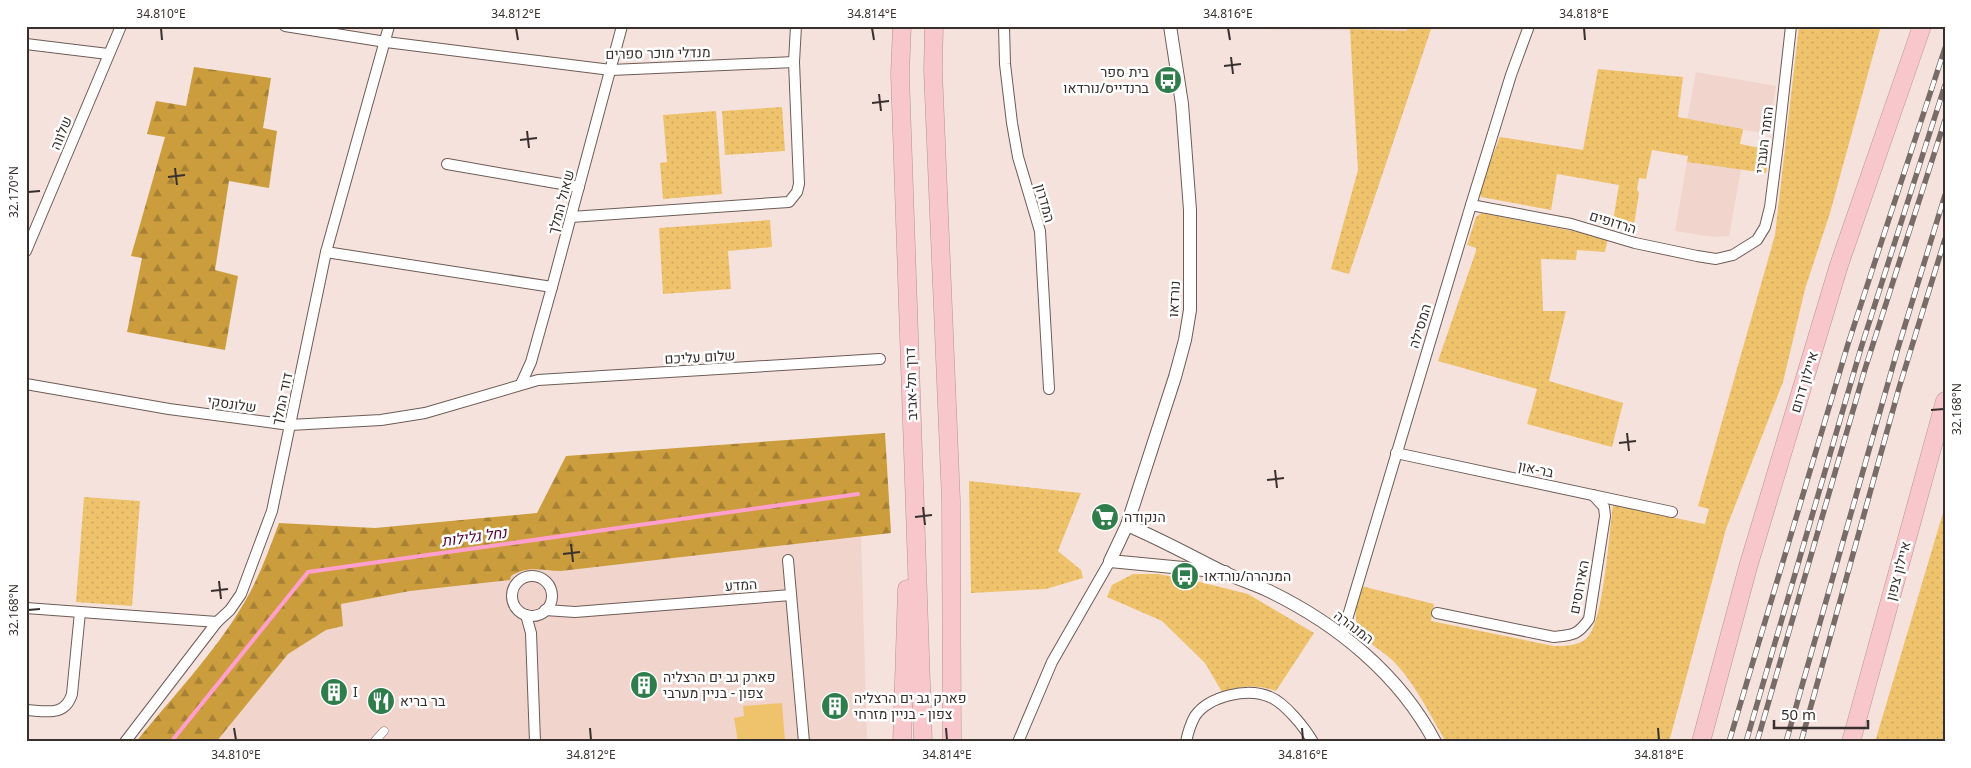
<svg xmlns="http://www.w3.org/2000/svg" width="1971" height="768" viewBox="0 0 1971 768" font-family="'Noto Sans',Heebo,sans-serif">
  <style>
    .built { fill: #f1d4cc }
    .grass { fill: url(#grass-dots) }
    .forest { fill: url(#forest-firs) }
    .garden { fill: #efc26c }
    .lines { fill: none; stroke-linecap: round; stroke-linejoin: round }
    .stream { stroke: #fea0ce; stroke-width: 4 }
    .pedestrian-casing { stroke: #6d5c57; stroke-width: 9 }
    .minor-casing { stroke: #6d5c57; stroke-width: 12 }
    .tertiary-casing { stroke: #6d5c57; stroke-width: 14 }
    .motorway-casing { stroke: #b49294; stroke-width: 19 }
    .pedestrian { stroke: #fff; stroke-width: 8 }
    .minor { stroke: #fff; stroke-width: 10 }
    .tertiary { stroke: #fff; stroke-width: 12 }
    .motorway { stroke: #f7c7cb; stroke-width: 18 }
    .rail-casing { stroke: #786c69; stroke-width: 5.5 }
    .rail { stroke: #fff; stroke-width: 4; stroke-dasharray: 11; stroke-linecap: butt }
    .ticks { fill: none; stroke: #38302e; stroke-width: 2 }
    .labels { text-anchor: middle; stroke-width: 5; stroke-linejoin: round; paint-order: stroke }
    .street-label { font-size: 14px; fill: #38302e; stroke: #fff }
    .poi-label { font-size: 14px; fill: #38302e; stroke: #fff; text-anchor: start }
    .water-label { font-size: 15px; font-style: italic; fill: #540035; stroke: #fff }
    .neatline { fill: none; stroke: #38302e; stroke-width: 2 }
    .ticks-label { font-size: 12px; text-anchor: middle; fill: #38302e }
  </style>
  <defs>
    <pattern id="grass-dots" width="8" height="8" patternUnits="userSpaceOnUse" patternTransform="scale(1.25)"><rect width="8" height="8" fill="#efc26c"/><path d="M2 2h.1M6 6h.1" fill="none" stroke="#cea75e" stroke-width="1.8" stroke-linecap="round"/></pattern>
    <pattern id="forest-firs" width="22" height="20" patternUnits="userSpaceOnUse" patternTransform="scale(1.25)"><rect width="22" height="20" fill="#cb9d3d"/><path d="M5 1l3.5 6h-7zM16 11l3.5 6h-7z" fill="#a68034"/></pattern>
  </defs>
  <rect width="100%" height="100%" fill="#f6e2dc"/>
  <!-- built -->
  <g class="built">
    <polygon points="1184,26 1407,26 1407,31 1182,28"/>
    <polygon points="1696,72 1776,86 1768,134 1687,120"/>
    <polygon points="1687,162 1741,169 1729,236 1714,237 1675,231"/>
    <polygon points="861,529 867,742 184,742 307,596"/>
  </g>
  <!-- grass -->
  <g class="grass">
    <polygon points="1407,26 1432,26 1349,274 1331,269 1358,170 1350,29 1407,31"/>
    <path d="M1799 26H1881L1830 213 1805 289 1783 382 1726 529 1669 742H1446C1430 715 1417 687 1396 664 1385 651 1364 643 1358 627 1353 614 1357 599 1361 586L1434 604 1431 621 1554 646C1565 646 1578 646 1587 638 1604 621 1609 532 1613 505L1709 525 1705 524 1709 509 1698 506 1775 235Z"/>
    <polygon points="1598,69 1683,77 1678,117 1743,129 1740,144 1770,150 1766,173 1687,162 1688,156 1652,150 1646,179 1639,178 1637,189 1639,193 1634,225 1613,221 1619,185 1557,174 1551,210 1481,197 1479,189 1500,137 1583,150"/>
    <polygon points="782,107 785,151 725,155 722,111"/>
    <polygon points="716,111 722,194 663,199 660,163 667,162 663,115"/>
    <polygon points="1482,213 1608,238 1605,252 1577,250 1576,260 1541,259 1543,311 1566,311 1549,381 1623,403 1612,447 1527,424 1537,389 1438,361 1476,251 1476,248 1467,245 1476,217"/>
    <polygon points="770,220 772,247 728,251 731,289 663,294 659,228"/>
    <polygon points="969,481 1081,493 1058,551 1081,570 1083,578 1046,589 971,593"/>
    <polygon points="84,497 140,501 132,606 76,602"/>
    <polygon points="1945,506 1945,742 1875,742"/>
    <path d="M1133 574H1158L1200 582 1248 594 1314 633 1276 691C1255 684 1242 686 1222 692L1205 663 1162 621 1107 597 1112 585Z"/>
  </g>
  <!-- forest -->
  <g class="forest">
    <polygon points="194,67 271,78 263,128 277,131 269,188 229,181 215,270 238,276 225,350 127,332 142,258 131,256 165,137 147,134 156,101 186,106"/>
    <path d="M885 433 891 533 561 571C541 571 529 565 511 576L510 580 410 591 341 604 343 626 326 630 288 654 216 742H136C172 697 215 653 244 603 259 578 269 550 279 523L375 528 537 513 566 456Z"/>
  </g>
  <!-- garden -->
  <polygon class="garden" points="782,703 785,742 738,742 734,718 744,716 743,706"/>
  <g class="lines">
    <!-- stream -->
    <polyline class="stream" points="171,742 308,572 858,494"/>
    <!-- pedestrian casing -->
    <g class="pedestrian-casing">
      <polyline id="pedestrian" points="374,742 384,731"/>
    </g>
    <!-- minor casing -->
    <g class="minor-casing">
      <g id="minor">
        <polyline points="285,26 386,42 611,70 794,62"/>
        <polyline points="1004,26 1005,64 1012,123 1018,157 1040,231 1049,389"/>
        <polyline points="26,44 108,54"/>
        <polyline points="447,164 579,187"/>
        <polyline points="1471,205 1571,224 1635,243 1697,256 1716,259 1733,255 1757,240 1765,227 1770,207 1778,144 1791,26"/>
        <polyline points="571,217 789,202 797,192 799,184 794,62 796,26"/>
        <polyline points="26,251 121,26"/>
        <polyline points="326,252 552,287"/>
        <polyline points="26,384 169,409 290,425 381,420 425,413 538,380 880,359"/>
        <polyline points="521,384 531,362 552,287 622,26"/>
        <polyline points="1396,453 1672,512"/>
        <polyline points="788,560 804,742"/>
        <circle cx="532" cy="596" r="20"/>
        <polyline points="26,608 217,622"/>
        <polyline points="545,610 575,612 791,595"/>
        <path d="M1437 613 1554 637C1573 635 1578 635 1589 619L1605 516 1604 507 1593 495"/>
        <polyline points="526,615 531,633 535,742"/>
        <polyline points="1342,636 1471,205 1511,75 1529,26"/>
        <path d="M26 710C46 711 65 717 72 694L80 612"/>
        <polyline points="125,742 217,622 230,610 241,594 272,511 326,252 389,26"/>
        <polyline points="1018,742 1052,662 1110,561"/>
        <path d="M1186 742C1188 732 1190 725 1195 716 1209 696 1248 687 1270 697 1285 703 1305 728 1313 742"/>
      </g>
    </g>
    <!-- tertiary casing -->
    <g class="tertiary-casing">
      <g id="tertiary">
        <polyline points="1170,26 1182,104 1190,210 1190,310 1185,340 1175,377 1127,525 1110,561 1225,572"/>
        <path d="M1127 525C1160 539 1191 556 1223 572 1238 579 1254 584 1269 591 1337 624 1399 674 1435 742"/>
      </g>
    </g>
    <!-- motorway casing -->
    <g class="motorway-casing">
      <g id="motorway">
        <polyline points="902,26 900,74 923,742"/>
        <polyline points="934,26 933,70 951,501 952,742"/>
        <polyline points="902,742 907,589"/>
        <polyline points="1701,742 1748,567 1839,265 1922,26"/>
        <polyline points="1851,742 1945,401"/>
      </g>
    </g>
    <!-- pedestrian -->
    <use href="#pedestrian" class="pedestrian"/>
    <!-- minor -->
    <use href="#minor" class="minor"/>
    <!-- tertiary -->
    <use href="#tertiary" class="tertiary"/>
    <!-- motorway -->
    <use href="#motorway" class="motorway"/>
    <!-- rail casing -->
    <g class="rail-casing">
      <g id="rail">
        <polyline points="1729,742 1848,344 1945,48"/>
        <polyline points="1746,742 1861,348 1945,85"/>
        <polyline points="1757,742 1865,369 1945,120"/>
        <polyline points="1786,742 1898,348 1945,195"/>
        <polyline points="1801,742 1899,388 1945,239"/>
      </g>
    </g>
    <!-- rail -->
    <use href="#rail" class="rail"/>
  </g>
  <!-- ticks -->
  <path class="ticks" d="M161 28 162 40M516 28 518 40M872 28 874 40M1228 28 1230 40M1584 28 1585 40M1231 57 1233 74M1224 66 1241 64M879 94 881 111M872 103 889 101M527 131 529 148M520 140 537 138M175 168 177 185M168 177 185 175M28 192 40 191M1931 410 1944 409M1627 433 1629 451M1619 443 1636 441M1275 470 1277 488M1267 480 1284 478M923 507 925 525M915 517 932 515M571 544 573 562M563 554 580 552M219 581 221 599M211 591 228 589M28 610 40 609M234 728 236 740M590 728 591 740M946 728 947 740M1302 728 1303 740M1658 728 1659 740"/>
  <!-- icons -->
  <defs>
    <g id="bus-disc" transform="scale(1.4375)"><circle r="9.5" fill="#307d4c" stroke="#fff"/><path d="M-5-6H5V4H4V6H2V4H-2V6H-4V4H-5ZM-3.5-4V0h7V-4ZM-3.5 1.2v1.5H-2V1.2ZM2 1.2v1.5H3.5V1.2Z" fill="#fff"/></g>
    <g id="supermarket-disc" transform="scale(1.4375)"><circle r="9.5" fill="#307d4c" stroke="#fff"/><path d="M-6-5.5h2.5l.6 2H6L4.5 2H-2.5L-4.4-4H-6ZM-1.5 3.2a1.3 1.3 0 1 0 .1 0ZM3 3.2a1.3 1.3 0 1 0 .1 0Z" fill="#fff"/></g>
    <g id="building-disc" transform="scale(1.4375)"><circle r="9.5" fill="#307d4c" stroke="#fff"/><path d="M-4-6H4V6H1V3H-1V6H-4ZM-2.5-4.3h1.7v1.8h-1.7ZM.8-4.3h1.7v1.8H.8ZM-2.5-1h1.7V.8h-1.7ZM.8-1h1.7V.8H.8Z" fill="#fff"/></g>
    <g id="restaurant-disc" transform="scale(1.4375)"><circle r="9.5" fill="#307d4c" stroke="#fff"/><path d="M-5-6h1v4h1v-4h1v4h1v-4h1v5L-1.5 .5V6h-2V.5L-5-1ZM5-6V6H3V1.5H1.5Q1.5-4 5-6Z" fill="#fff"/></g>
  </defs>
  <g fill-rule="evenodd">
    <use href="#bus-disc" x="1168" y="80"/>
    <use href="#supermarket-disc" x="1105" y="517"/>
    <use href="#bus-disc" x="1185" y="576"/>
    <use href="#building-disc" x="644" y="685"/>
    <use href="#building-disc" x="334" y="692"/>
    <use href="#restaurant-disc" x="381" y="701"/>
    <use href="#building-disc" x="835" y="706"/>
  </g>
  <g class="labels">
    <!-- street labels -->
    <g class="street-label">
      <text transform="translate(658 53) rotate(-1)" y="5">מנדלי מוכר ספרים</text>
      <text transform="translate(61 133) rotate(-68)" y="5">שלווה</text>
      <text transform="translate(1764 140) rotate(-83)" y="5">הזמר העברי</text>
      <text transform="translate(561 202) rotate(-75)" y="5">שאול המלך</text>
      <text transform="translate(1045 203) rotate(74)" y="5">המדרון</text>
      <text transform="translate(1613 222) rotate(17)" y="5">הרדופים</text>
      <text transform="translate(1174 299) rotate(-87)" y="5">נורדאו</text>
      <text transform="translate(1420 326) rotate(-73)" y="5">המסילה</text>
      <text transform="translate(700 357) rotate(-3)" y="5">שלום עליכם</text>
      <text transform="translate(1804 382) rotate(-73)" y="5">איילון דרום</text>
      <text transform="translate(911 384) rotate(-92)" y="5">דרך תל-אביב</text>
      <text transform="translate(282 399) rotate(-78)" y="5">דוד המלך</text>
      <text transform="translate(232 404) rotate(8)" y="5">שלונסקי</text>
      <text transform="translate(1536 469) rotate(12)" y="5">בר-און</text>
      <text transform="translate(1898 571) rotate(-75)" y="5">איילון צפון</text>
      <text transform="translate(741 585) rotate(-4)" y="5">המדע</text>
      <text transform="translate(1579 587) rotate(-79)" y="5">האירוסים</text>
      <text transform="translate(1354 627) rotate(37)" y="5">המנהרה</text>
    </g>
    <!-- poi labels -->
    <g class="poi-label">
      <text x="1149" y="77" text-anchor="end">בית ספר<tspan x="1149" dy="16">ברנדייס/נורדאו</tspan></text>
      <text x="1124" y="522">הנקודה</text>
      <text x="1204" y="581">המנהרה/נורדאו</text>
      <text x="663" y="682">פארק גב ים הרצליה<tspan x="663" dy="16">צפון - בניין מערבי</tspan></text>
      <text x="353" y="697">I</text>
      <text x="854" y="703">פארק גב ים הרצליה<tspan x="854" dy="16">צפון - בניין מזרחי</tspan></text>
      <text x="400" y="706">בר בריא</text>
    </g>
    <!-- water labels -->
    <g class="water-label">
      <text transform="translate(474 537) rotate(-8)" y="5">נחל גלילות</text>
    </g>
  </g>
  <!-- border -->
  <rect width="1971" height="768" fill="none" stroke="#ffffff" stroke-width="55"/>
  <!-- scale -->
  <path d="M1774 720v8h94v-8" fill="none" stroke="#38302e" stroke-width="2.5"/>
  <text x="1781" y="720" font-size="15" fill="#38302e" stroke="#ffffff" stroke-width="4" paint-order="stroke">50 m</text>
  <rect x="28" y="28" width="1916" height="712" class="neatline"/>
  <g class="ticks-label">
    <text x="161" y="18">34.810°E</text>
    <text x="516" y="18">34.812°E</text>
    <text x="872" y="18">34.814°E</text>
    <text x="1228" y="18">34.816°E</text>
    <text x="1584" y="18">34.818°E</text>
    <text transform="translate(14 192) rotate(-90)" y="4">32.170°N</text>
    <text transform="translate(1957 409) rotate(-90)" y="4">32.168°N</text>
    <text transform="translate(14 610) rotate(-90)" y="4">32.168°N</text>
    <text x="236" y="759">34.810°E</text>
    <text x="591" y="759">34.812°E</text>
    <text x="947" y="759">34.814°E</text>
    <text x="1303" y="759">34.816°E</text>
    <text x="1659" y="759">34.818°E</text>
  </g>
</svg>
